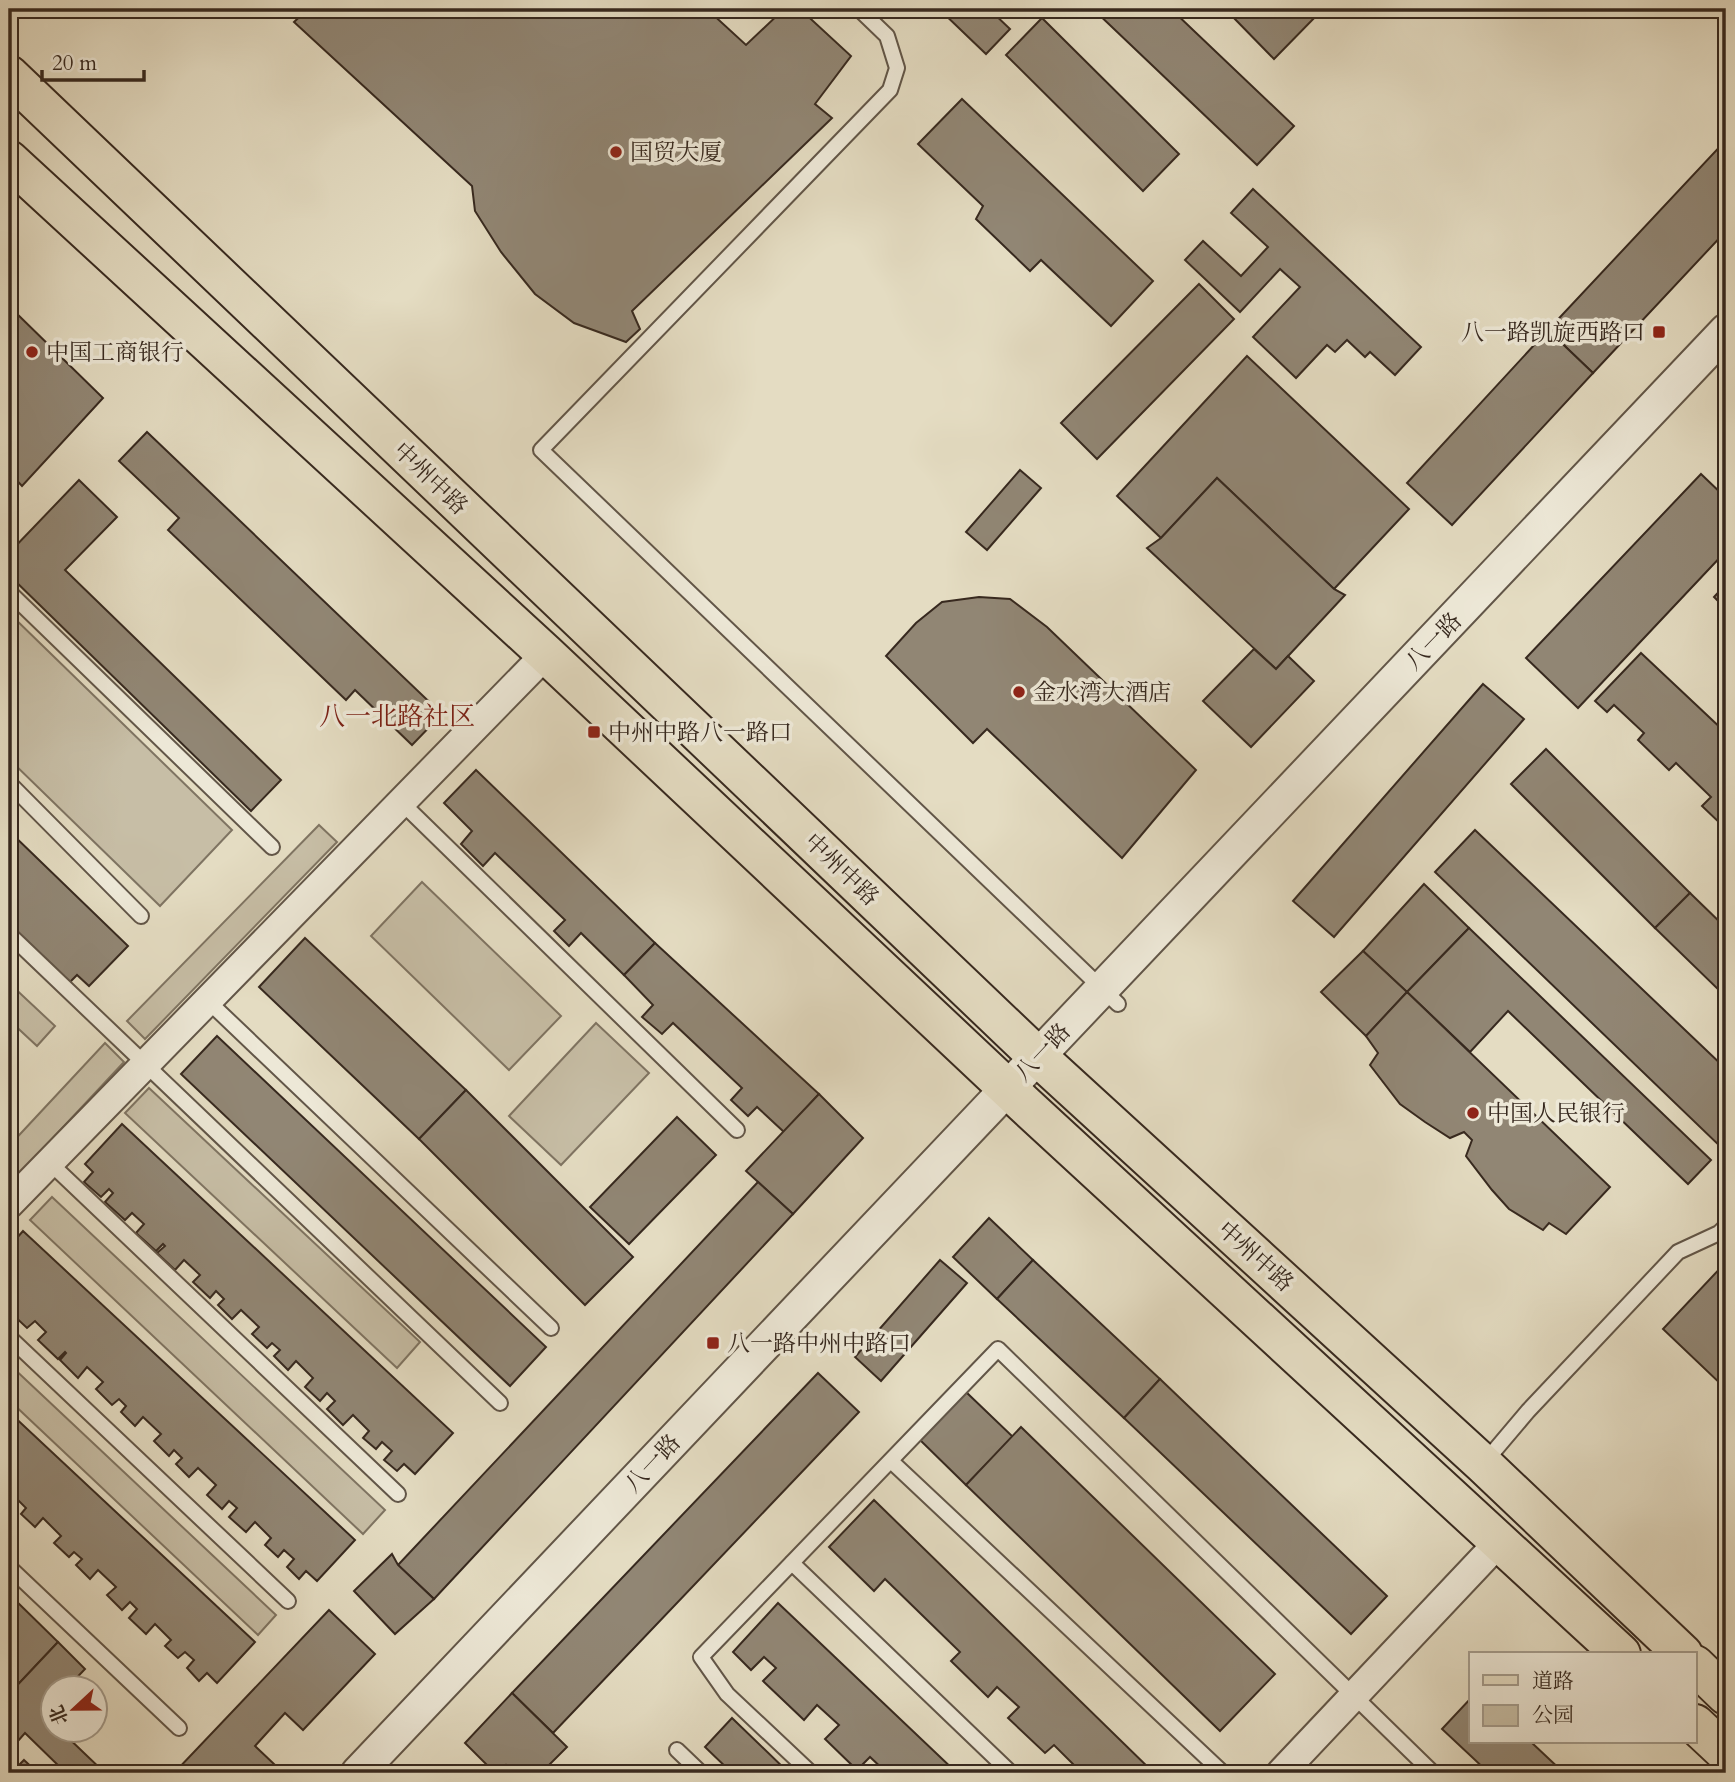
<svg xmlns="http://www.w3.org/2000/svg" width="1735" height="1782" viewBox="0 0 1735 1782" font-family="Cardo,'Noto Serif SC',serif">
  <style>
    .green { fill: #c7bea6; stroke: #7f7462; stroke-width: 2 }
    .building { fill: #918674; stroke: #37291f; stroke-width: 2 }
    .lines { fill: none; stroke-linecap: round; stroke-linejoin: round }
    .service-casing { stroke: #625648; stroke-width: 18 }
    .minor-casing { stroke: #625648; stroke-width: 32 }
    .tertiary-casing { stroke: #625648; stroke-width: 37 }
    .primary-casing { stroke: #37291f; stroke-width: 42 }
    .service { stroke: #ede8d7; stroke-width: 14 }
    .minor { stroke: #ede8d7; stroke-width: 28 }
    .tertiary { stroke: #ede8d7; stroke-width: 33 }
    .primary { stroke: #e4dcc2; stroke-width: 38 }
    .poi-dot { fill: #8f2418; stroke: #ede8d7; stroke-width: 2.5 }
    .labels { text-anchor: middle; stroke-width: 7; stroke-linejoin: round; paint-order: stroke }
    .poi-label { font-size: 23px; fill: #37291f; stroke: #ede8d7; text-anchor: start }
    .street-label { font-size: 23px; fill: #37291f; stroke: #ede8d7 }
    .quarter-label { font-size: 26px; fill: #7a1f14; stroke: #ede8d7 }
  </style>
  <rect width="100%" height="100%" fill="#e4dcc2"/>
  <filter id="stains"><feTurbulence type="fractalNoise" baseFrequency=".00286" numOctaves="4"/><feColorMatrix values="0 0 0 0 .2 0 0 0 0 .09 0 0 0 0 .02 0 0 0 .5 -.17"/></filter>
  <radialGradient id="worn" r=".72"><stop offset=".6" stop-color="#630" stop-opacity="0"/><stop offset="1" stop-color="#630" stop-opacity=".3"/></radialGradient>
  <!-- green -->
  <g class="green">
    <polygon points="9,613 232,830 160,906 9,759"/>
    <polygon points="319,825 337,842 145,1039 127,1021"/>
    <polygon points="422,882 561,1016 509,1070 371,936"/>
    <polygon points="9,983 55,1026 37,1046 9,1020"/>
    <polygon points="596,1023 649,1073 561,1165 509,1116"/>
    <polygon points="105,1043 124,1062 9,1185 9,1146"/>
    <polygon points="149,1088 420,1342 397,1368 125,1113"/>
    <polygon points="52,1197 385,1510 363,1534 30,1220"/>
    <polygon points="9,1364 276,1615 258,1635 9,1400"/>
  </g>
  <!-- building -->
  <g class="building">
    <polygon points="308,9 711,9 709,11 746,45 784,9 800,9 851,56 815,104 832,118 632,311 640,329 626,342 574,323 535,294 501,252 475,211 472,186 294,22"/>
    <polygon points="939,9 989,9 1010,29 986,54"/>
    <polygon points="1093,9 1171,9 1294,126 1257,165"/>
    <polygon points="1236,9 1323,9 1274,59 1230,14"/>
    <polygon points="1042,18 1179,154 1143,191 1006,55"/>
    <polygon points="962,99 1153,281 1111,326 1041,260 1030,271 976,219 983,206 918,144"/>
    <polygon points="1726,140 1726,231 1593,373 1548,330"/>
    <polygon points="1253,189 1421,347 1395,375 1370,352 1365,357 1347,340 1335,352 1327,345 1296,378 1253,337 1300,287 1280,269 1240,312 1185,260 1203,241 1241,276 1268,247 1231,213"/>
    <polygon points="1199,284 1234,319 1097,459 1061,423"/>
    <polygon points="9,306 103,398 22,486 9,472"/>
    <polygon points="1548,330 1593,373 1452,525 1407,483"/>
    <polygon points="1247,356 1409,509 1334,589 1217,478 1161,538 1117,496"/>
    <polygon points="147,432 442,714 412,745 355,690 346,700 168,530 179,518 119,461"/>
    <polygon points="1020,470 1041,488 987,550 966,532"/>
    <polygon points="1701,474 1726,498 1726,551 1578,708 1526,658"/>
    <polygon points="1217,478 1334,589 1345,595 1276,669 1147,548 1161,538"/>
    <polygon points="79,480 117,517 65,570 281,780 251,811 9,575 9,553"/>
    <polygon points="1726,584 1726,609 1714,597"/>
    <polygon points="979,597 1010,599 1047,627 1196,770 1122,858 987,729 973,743 886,656 916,623 942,602"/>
    <polygon points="1254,649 1276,669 1288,656 1314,681 1251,747 1203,701"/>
    <polygon points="1641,653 1726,733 1725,828 1702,806 1711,797 1676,763 1669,770 1638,740 1644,733 1614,705 1607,712 1595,701"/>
    <polygon points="1483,684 1524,719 1334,937 1293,901"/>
    <polygon points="1546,749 1690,893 1655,928 1511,784"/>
    <polygon points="476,770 655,943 624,975 581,933 569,946 554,931 565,920 495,853 483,866 461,844 472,831 444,803"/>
    <polygon points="1475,830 1726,1069 1726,1152 1435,872"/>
    <polygon points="9,831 128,946 89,986 77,975 70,982 9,924"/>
    <polygon points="1424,884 1469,928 1407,992 1363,951"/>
    <polygon points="1690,893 1726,928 1726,997 1655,928"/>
    <polygon points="1469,928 1711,1160 1688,1184 1508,1011 1470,1052 1407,992"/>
    <polygon points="305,938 466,1090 419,1139 259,987"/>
    <polygon points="655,943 819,1094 784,1132 757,1107 748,1116 731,1100 742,1088 673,1023 662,1034 642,1017 653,1005 624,975"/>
    <polygon points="1363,951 1407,992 1366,1036 1321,992"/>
    <polygon points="1407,992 1610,1187 1566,1234 1549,1223 1543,1230 1509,1209 1492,1190 1466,1156 1472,1140 1464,1132 1450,1138 1425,1122 1400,1104 1370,1065 1378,1053 1366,1036"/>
    <polygon points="217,1036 546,1347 510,1386 181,1074"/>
    <polygon points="466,1090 633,1257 585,1305 419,1139"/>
    <polygon points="819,1094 863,1138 793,1214 746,1171"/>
    <polygon points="677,1117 716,1155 629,1244 590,1207"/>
    <polygon points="122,1124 453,1433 415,1474 404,1464 397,1471 384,1460 392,1451 382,1442 376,1449 363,1438 369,1431 353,1415 343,1425 327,1409 335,1401 327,1393 320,1401 305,1387 313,1378 296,1361 288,1370 274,1356 280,1350 272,1343 267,1348 252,1334 259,1327 241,1310 232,1319 218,1305 224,1299 216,1291 210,1298 193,1282 200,1275 184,1260 175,1270 157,1253 165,1246 163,1244 156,1251 136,1233 144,1224 132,1213 125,1220 105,1202 113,1193 109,1189 101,1197 84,1182 93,1172 85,1164"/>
    <polygon points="758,1182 793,1214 434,1599 398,1565"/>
    <polygon points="989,1218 1033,1260 997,1299 953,1257"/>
    <polygon points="23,1231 355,1540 317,1581 306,1571 299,1579 287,1567 294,1559 284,1550 278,1557 265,1545 271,1538 255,1522 246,1532 229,1517 237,1508 229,1501 222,1509 207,1495 216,1485 198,1468 189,1477 176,1464 182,1458 174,1450 169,1456 154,1441 161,1434 143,1417 135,1426 121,1412 126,1406 119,1399 112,1405 96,1389 103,1382 87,1367 78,1378 60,1360 66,1353 65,1352 58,1359 38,1340 46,1332 35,1321 27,1328 9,1311 9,1307 15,1300 11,1296 9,1299 9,1247"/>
    <polygon points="940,1260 967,1283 881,1381 855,1357"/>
    <polygon points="1033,1260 1160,1379 1124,1418 997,1299"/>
    <polygon points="1726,1262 1726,1389 1663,1329"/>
    <polygon points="818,1373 859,1412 553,1733 512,1693"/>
    <polygon points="1160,1379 1387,1596 1351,1634 1124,1418"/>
    <polygon points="965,1391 1013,1437 966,1485 919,1439"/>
    <polygon points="9,1412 255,1642 217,1683 207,1673 199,1681 187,1668 194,1660 185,1652 178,1658 165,1646 171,1640 155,1624 146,1634 129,1618 137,1609 130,1602 122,1610 107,1595 116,1587 98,1570 90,1579 76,1565 82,1559 74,1552 69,1557 54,1543 61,1536 43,1518 35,1527 21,1514 26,1508 18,1500 13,1507 9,1503"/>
    <polygon points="1021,1427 1275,1674 1220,1731 966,1485"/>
    <polygon points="874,1500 1154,1773 1070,1773 1076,1767 1054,1745 1045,1753 1008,1718 1019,1707 997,1687 988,1697 951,1661 960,1652 885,1579 874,1591 829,1547"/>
    <polygon points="392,1554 398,1565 434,1599 395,1634 354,1591"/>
    <polygon points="9,1594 58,1642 9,1694"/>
    <polygon points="778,1603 957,1773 887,1773 870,1757 857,1770 825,1739 839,1725 817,1705 804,1720 763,1681 776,1668 764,1657 751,1670 733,1652"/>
    <polygon points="329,1610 375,1654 303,1730 285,1713 255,1746 274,1764 265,1773 248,1773 240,1766 233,1773 174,1773"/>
    <polygon points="58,1642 85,1669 67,1688 52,1688 52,1703 43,1713 52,1722 52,1730 60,1730 105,1773 66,1773 25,1733 9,1751 9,1694"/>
    <polygon points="512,1693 567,1747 541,1773 514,1773 506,1765 498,1773 495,1773 465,1743"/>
    <polygon points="1471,1698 1471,1742 1531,1742 1564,1773 1489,1773 1442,1729"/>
    <polygon points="732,1718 789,1773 732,1773 705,1747"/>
    <polygon points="24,1760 38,1773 11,1773"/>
  </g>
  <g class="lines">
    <!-- service casing -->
    <g class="service-casing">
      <g id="service">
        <polyline points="859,9 887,36 897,68 890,90 541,450 1118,1004"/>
        <polyline points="9,592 272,847"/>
        <polyline points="9,783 141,916"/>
        <polyline points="400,801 737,1130"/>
        <polyline points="9,934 500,1403"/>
        <polyline points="207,1000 551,1328"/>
        <polyline points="49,1162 398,1494"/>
        <polyline points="9,1337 288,1601"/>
        <polyline points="891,1461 1223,1773"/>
        <polyline points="1484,1463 1528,1411 1678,1252 1719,1233 1726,1226"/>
        <polyline points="792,1563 1011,1773"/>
        <polyline points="9,1567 179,1728"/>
        <polyline points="677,1750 701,1773"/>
        <polyline points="811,1773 727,1694 701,1657 998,1349 1433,1773"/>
      </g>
    </g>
    <!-- minor casing -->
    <g class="minor-casing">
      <g id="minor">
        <polyline points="9,1204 546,654"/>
        <polyline points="1281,1773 1500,1541"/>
      </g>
    </g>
    <!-- tertiary casing -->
    <g class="tertiary-casing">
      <polyline id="tertiary" points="358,1773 1726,331"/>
    </g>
    <!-- primary casing -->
    <g class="primary-casing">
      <g id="primary">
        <polyline points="9,75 1038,1057 1483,1464 1683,1654"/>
        <polyline points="9,160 546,654 1024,1104 1621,1654"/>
        <polyline points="1695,1665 1726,1695"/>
        <polyline points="1695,1724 1726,1753"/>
      </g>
    </g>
    <!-- service -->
    <use href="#service" class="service"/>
    <!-- minor -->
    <use href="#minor" class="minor"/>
    <!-- tertiary -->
    <use href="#tertiary" class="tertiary"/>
    <!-- primary -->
    <use href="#primary" class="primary"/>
  </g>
  <!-- markers -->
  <g class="poi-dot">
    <circle cx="616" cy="152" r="7"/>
    <rect x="1652" y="325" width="14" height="14" rx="3.5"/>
    <circle cx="32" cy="352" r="7"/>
    <circle cx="1019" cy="692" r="7"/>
    <rect x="587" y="725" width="14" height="14" rx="3.5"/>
    <circle cx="1473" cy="1113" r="7"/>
    <rect x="706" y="1336" width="14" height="14" rx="3.5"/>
  </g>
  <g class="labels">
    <!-- poi labels -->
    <g class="poi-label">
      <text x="630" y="160">国贸大厦</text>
      <text x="1645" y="340" text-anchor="end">八一路凯旋西路口</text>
      <text x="46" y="360">中国工商银行</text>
      <text x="1033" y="700">金水湾大酒店</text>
      <text x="608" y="740">中州中路八一路口</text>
      <text x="1487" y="1121">中国人民银行</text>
      <text x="727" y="1351">八一路中州中路口</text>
    </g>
    <!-- street labels -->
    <g class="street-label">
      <text transform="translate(431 478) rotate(44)" y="8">中州中路</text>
      <text transform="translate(1433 641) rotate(-46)" y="8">八一路</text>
      <text transform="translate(842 869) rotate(44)" y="8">中州中路</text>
      <text transform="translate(1042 1052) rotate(-47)" y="8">八一路</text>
      <text transform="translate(1256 1256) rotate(42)" y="8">中州中路</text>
      <text transform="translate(652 1463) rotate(-47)" y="8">八一路</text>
    </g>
    <!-- quarter labels -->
    <g class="quarter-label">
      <text x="397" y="725">八一北路社区</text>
    </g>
  </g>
  <!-- margin -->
  <rect width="1735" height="1782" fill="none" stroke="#e4dcc2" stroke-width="35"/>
  <rect x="10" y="10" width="1714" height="1761" fill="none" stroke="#37291f" stroke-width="3.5"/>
  <rect x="18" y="18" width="1700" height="1747" fill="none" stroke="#37291f" stroke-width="2"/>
  <!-- legend -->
  <rect x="1469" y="1652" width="228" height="91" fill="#ede8d7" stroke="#a49c8d" stroke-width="2"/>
  <rect x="1483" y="1675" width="35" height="10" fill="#e4dcc2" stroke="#a49c8d" stroke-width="2"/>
  <text x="1532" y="1688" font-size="21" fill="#37291f">道路</text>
  <rect x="1483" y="1705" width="35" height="21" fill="#c7bea6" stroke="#a49c8d" stroke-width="2"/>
  <text x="1532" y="1722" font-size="21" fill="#37291f">公园</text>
  <!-- north arrow -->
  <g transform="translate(74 1709) rotate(248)"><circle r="33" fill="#ede8d7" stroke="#a49c8d" stroke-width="2"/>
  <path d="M0-5L12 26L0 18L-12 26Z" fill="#8f2418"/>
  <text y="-10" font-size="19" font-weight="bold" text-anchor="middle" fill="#37291f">北</text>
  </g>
  <!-- scale -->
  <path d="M42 70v10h102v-10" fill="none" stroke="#37291f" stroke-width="3.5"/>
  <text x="52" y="70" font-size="21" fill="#37291f" stroke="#ede8d7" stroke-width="5" paint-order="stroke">20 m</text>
  <rect width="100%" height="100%" filter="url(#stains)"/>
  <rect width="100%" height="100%" fill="url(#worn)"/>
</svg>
